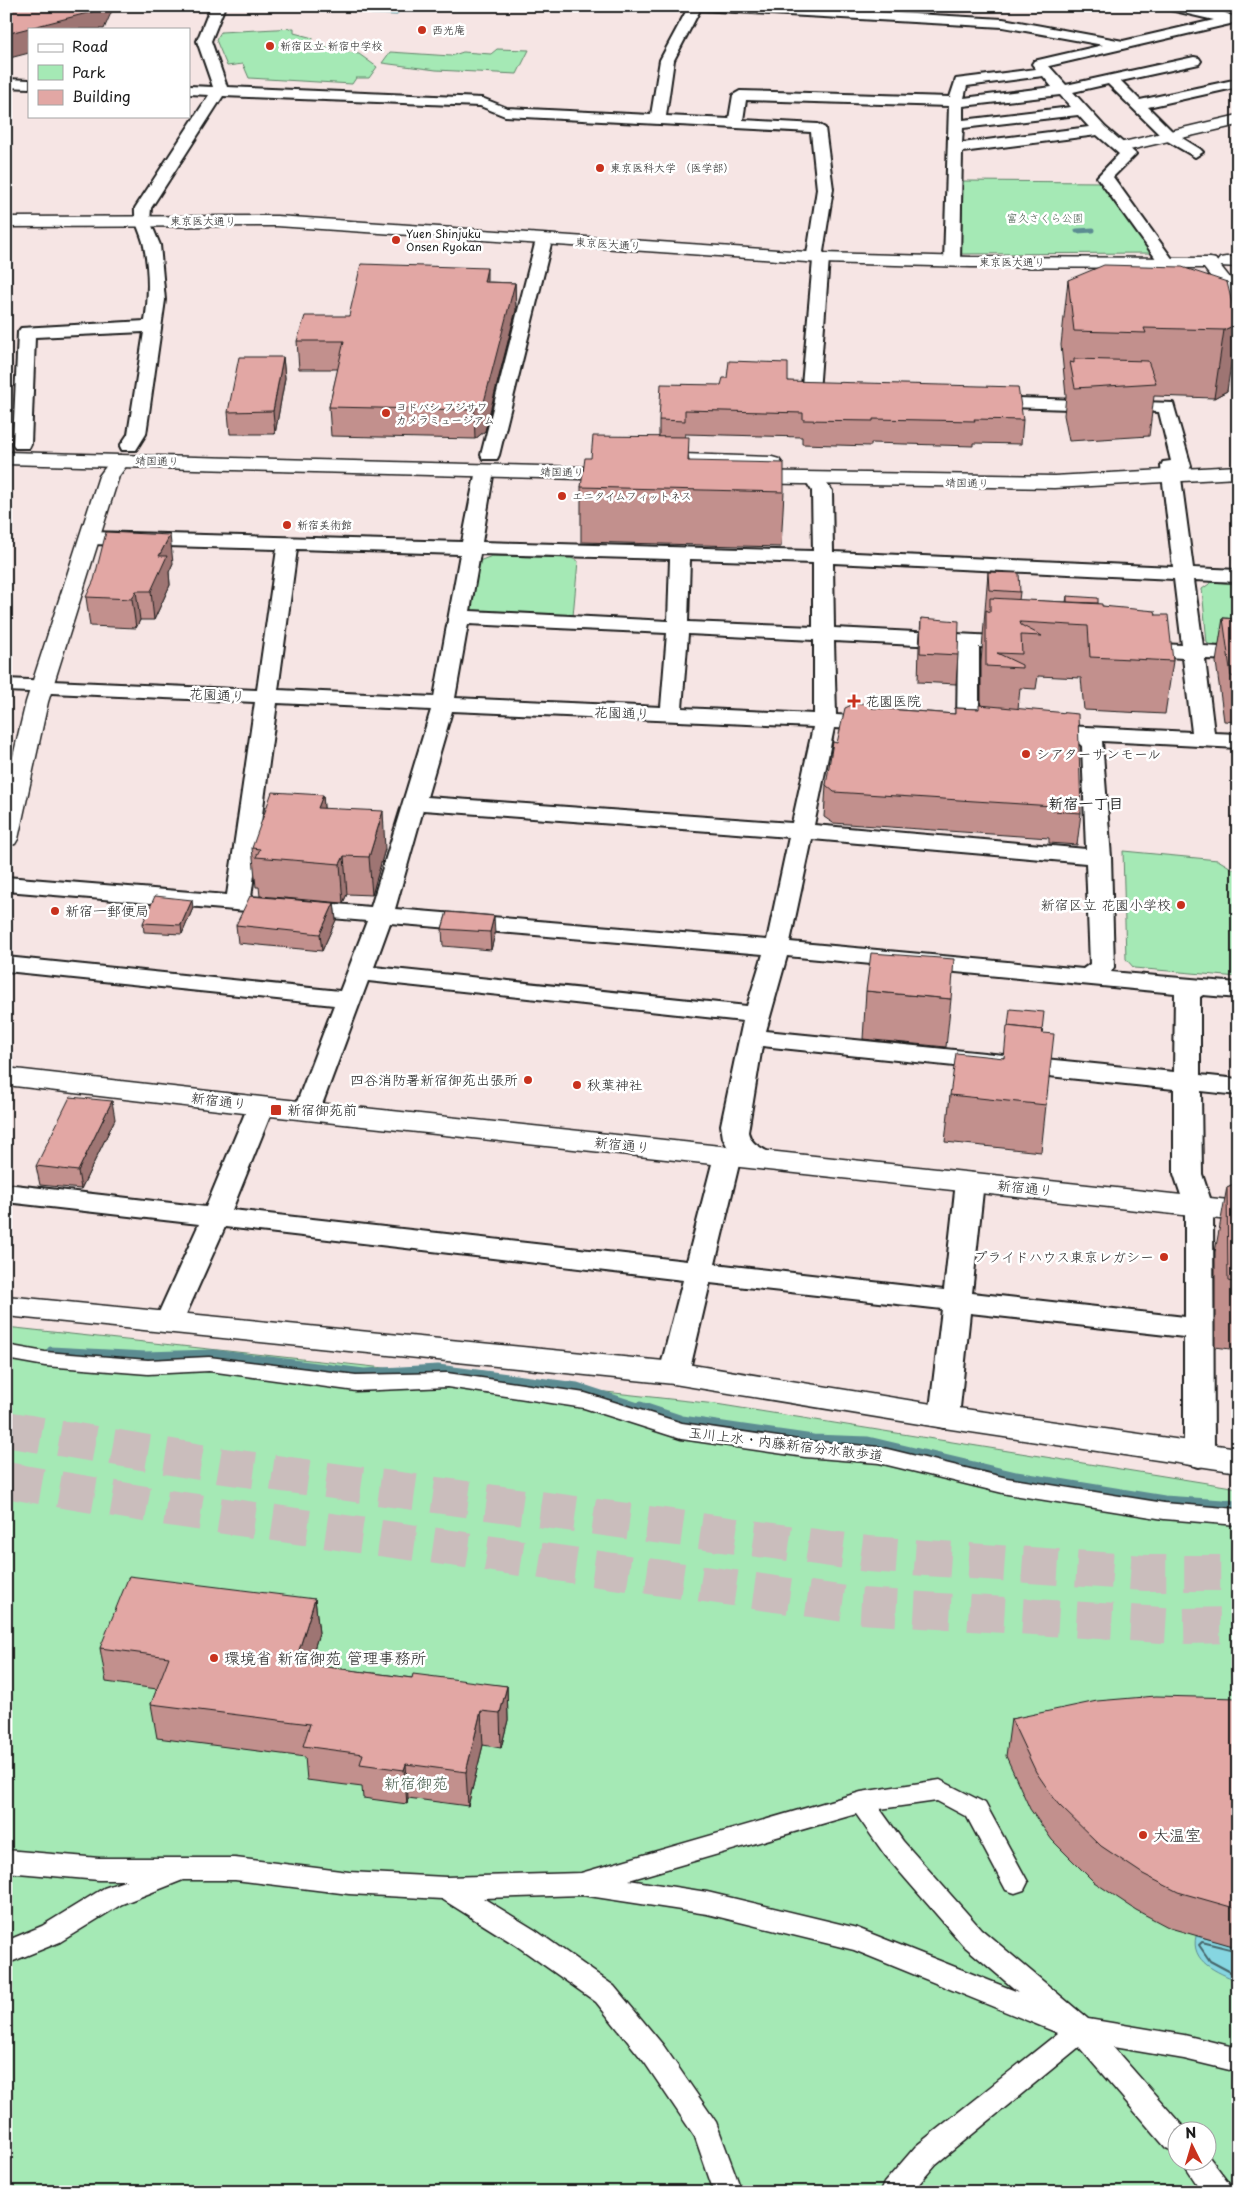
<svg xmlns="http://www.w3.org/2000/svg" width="1244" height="2198" viewBox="0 0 1244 2198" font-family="'Playpen Sans','Klee One',sans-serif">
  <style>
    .green { fill: #a5e9b5; stroke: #608268; fill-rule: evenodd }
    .water { fill: #86d6e1; stroke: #5c8c92 }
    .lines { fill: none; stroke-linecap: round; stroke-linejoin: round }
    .shore { stroke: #46666b; stroke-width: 2 }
    .stream-far2 { stroke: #5c8c92; stroke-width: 5 }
    .stream-far1 { stroke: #5c8c92; stroke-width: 9 }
    .stream { stroke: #5c8c92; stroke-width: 11 }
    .trunk-tunnel { stroke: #cabdbc; stroke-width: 36; stroke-dasharray: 36 18; stroke-linecap: butt }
    .pedestrian-casing { stroke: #1c1c1c; stroke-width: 3 }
    .minor-casing { stroke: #1c1c1c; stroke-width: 4 }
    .tertiary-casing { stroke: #1c1c1c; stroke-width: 3 }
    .primary-casing { stroke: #1c1c1c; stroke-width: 3 }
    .pedestrian { fill: #fff; fill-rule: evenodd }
    .minor { fill: #fff; fill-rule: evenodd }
    .tertiary { fill: #fff; fill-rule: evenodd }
    .primary { fill: #fff; fill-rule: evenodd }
    .wall { fill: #c2908d; stroke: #1c1c1c }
    .shaded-wall { fill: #9e7573; stroke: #1c1c1c }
    .building { fill: #e2a7a4; stroke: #1c1c1c }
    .poi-dot { fill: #c8321e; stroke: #fff; stroke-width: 2 }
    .labels { text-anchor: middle; stroke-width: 5; stroke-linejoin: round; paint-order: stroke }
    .far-poi-label { font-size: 11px; fill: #1c1c1c; stroke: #fff; text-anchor: start }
    .far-park-label { font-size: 11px; fill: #455a4a; stroke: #fff }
    .far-street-label { font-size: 11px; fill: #1c1c1c; stroke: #fff }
    .street-label { font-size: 14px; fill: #1c1c1c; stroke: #fff }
    .poi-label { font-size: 14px; fill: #1c1c1c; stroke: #fff; text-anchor: start }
    .neighbourhood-label { font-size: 15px; font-weight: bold; fill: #1c1c1c; stroke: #fff }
    .near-poi-label { font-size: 16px; fill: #1c1c1c; stroke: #fff; text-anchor: start }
    .near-park-label { font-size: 16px; fill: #455a4a; stroke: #fff }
  </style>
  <rect width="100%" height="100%" fill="#f6e5e4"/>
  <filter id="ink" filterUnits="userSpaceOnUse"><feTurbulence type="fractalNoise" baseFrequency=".02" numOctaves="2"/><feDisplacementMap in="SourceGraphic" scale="10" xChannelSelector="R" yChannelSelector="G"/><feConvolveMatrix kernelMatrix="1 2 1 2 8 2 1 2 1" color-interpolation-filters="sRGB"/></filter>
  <g filter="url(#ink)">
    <!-- green -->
    <g class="green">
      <polygon points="294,28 294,33 313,38 312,43 318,46 359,54 377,67 369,78 356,78 352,84 249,78 243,64 227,66 216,40 221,32"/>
      <polygon points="497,49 529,50 517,74 436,70 382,63 390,52 451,56 463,52 491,54"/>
      <polygon points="963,181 1103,182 1155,253 961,254"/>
      <polygon points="492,556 571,558 578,561 573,616 561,619 478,616 469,609 479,561"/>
      <polygon points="1212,582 1238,584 1238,650 1218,649 1207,643 1202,589"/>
      <polygon points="1123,851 1218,860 1238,872 1238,977 1134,968 1126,959"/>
      <path d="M6 1327 716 1404 1238 1488V2192H6ZM1176 2130H1206V2160H1176Z"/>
    </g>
    <!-- water -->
    <g class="water">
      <polygon points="375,6 401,6 397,15 371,14"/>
      <path d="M1196 1936 1238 1946V1981C1217 1972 1190 1962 1196 1936Z"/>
    </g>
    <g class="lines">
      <!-- shore -->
      <polyline class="shore" points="1238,1951 1202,1942 1199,1945 1210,1961 1238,1976"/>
      <!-- stream-far2 -->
      <polyline class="stream-far2" points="1077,231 1093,230"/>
      <!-- stream-far1 -->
      <polyline class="stream-far1" points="51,1351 145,1356 213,1354 364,1373 438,1369 577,1387 644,1409"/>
      <!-- stream -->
      <polyline class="stream" points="640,1407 682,1421 813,1440 868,1442 1016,1477 1164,1501 1238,1506"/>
      <!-- trunk-tunnel -->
      <g class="trunk-tunnel">
        <polyline points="6,1429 224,1466 868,1554 1146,1573 1238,1573"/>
        <polyline points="6,1480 162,1507 860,1606 1179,1626 1238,1625"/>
      </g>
      <!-- pedestrian casing -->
      <g class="pedestrian-casing">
        <g id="pedestrian">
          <polygon points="6,1345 45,1352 148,1360 209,1357 356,1375 447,1373 585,1393 682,1423 805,1441 879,1447 1007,1478 1164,1503 1238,1509 1238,1525 1164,1519 1007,1494 879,1463 805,1457 681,1439 584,1408 447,1387 356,1391 209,1371 148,1374 45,1366 6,1359"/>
          <path d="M940 1780 985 1803 1028 1882 1024 1890 1015 1893 1006 1890 967 1817 937 1801 880 1809 903 1841 981 1929 1088 2019 1184 2035 1238 2048V2072L1184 2059 1113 2047 1186 2130H1176V2152L1166 2148 1079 2047 936 2164 912 2192H880L884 2183 916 2146 1058 2033 854 1950 707 1914 582 1895 483 1898 535 1930 614 1986 663 2045 716 2122 742 2192H714L695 2137 645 2063 596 2002 517 1946 442 1899 349 1894 235 1880H183L122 1904 60 1942 6 1964V1941L42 1926 104 1888 127 1880H99L6 1872V1850L99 1858H235L349 1872 446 1877 581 1873 861 1792ZM856 1814 885 1855 963 1945 1018 1992 857 1928 707 1892 629 1880Z"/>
          <polygon points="1206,2153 1229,2183 1233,2192 1202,2192 1181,2160 1206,2160"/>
        </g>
      </g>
      <!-- minor casing -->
      <g class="minor-casing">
        <g id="minor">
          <path d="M211 6H225L211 41 227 87 482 98 507 108 651 115 660 60 689 6H773L1003 19 1123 41 1214 20 1166 9 1165 6C1181 6 1226 7 1237 20L1230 24 1049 66 1066 85 1194 57 1199 58 1201 61 1199 64 1121 81 1140 100 1238 79V87L1148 107 1174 133 1200 149 1203 152 1195 157 1164 139 1108 84 1073 92 1105 127 1136 154 1113 177 1176 264 1168 269 1162 267 1097 177 1119 154 1097 135 962 152 960 261 952 266 944 261 949 106 746 100 743 120 818 124 825 128 833 189 823 252 829 258 819 392 837 393 840 397 837 401C827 403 814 403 804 401L801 397 813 260 807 254 817 189 811 132 505 116 480 106 223 96 151 208 150 221 160 245 165 300 146 434 136 450H122L120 446 128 434 144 332 35 337 31 444 29 448H15L13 444 18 332 21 328 145 321C149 297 149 270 144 246 141 231 134 225 135 208L209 95 189 94V86L213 87 197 41ZM700 10 1003 27 1103 45 1034 61 1032 64 1036 69 956 79 950 97 740 91 733 95 729 119 666 116 674 60ZM1043 76 1052 87 964 98 967 86ZM1060 95 1071 107 963 120V106ZM1078 115 1089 127 962 143 963 128Z"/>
          <polygon points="6,79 29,80 29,88 6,87"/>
          <polygon points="544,235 552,240 499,455 497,459 483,459 481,455 536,240"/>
          <path d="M985 397 1173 403 1191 466 1189 470 1180 471 1193 568 1238 570V582L1194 580 1203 646 1238 648V660L1205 659 1214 733 1238 734V748L1102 741 1111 857 1114 967 1111 972 1238 983V998L1203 995 1200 997V1075L1238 1079V1095L1201 1091 1202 1174 1213 1207 1214 1456 1210 1464 1199 1467 1188 1464 1184 1456V1337L970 1313 959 1417 955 1425 944 1428 933 1425 929 1417 942 1309 710 1283 689 1373 684 1380 674 1383 664 1380 659 1373 683 1280 225 1227 183 1321 179 1328 169 1331 159 1328 155 1321 199 1224 6 1202V1184L206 1207 248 1106 252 1100 261 1098 270 1100 274 1106 232 1210 687 1261 714 1156 717 1150 728 1148 723 1138 721 1125 743 1021 368 981 320 1110 316 1116 307 1118 298 1116 294 1110 334 1005 6 971V957L340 991 367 921 6 891V877L227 895 255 702 6 691V679L257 690 277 549 90 544 83 542 80 538 83 534 90 532 462 542 476 470 478 466H492L494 470 482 542 813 551 812 491 804 478 806 474H820L832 491 833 552 1173 567 1161 466 1163 462 1171 461 1159 412 979 406 976 402 979 398ZM297 549 460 554 434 697 278 690ZM480 554 670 559 668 621 470 611ZM690 559 813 563V627L688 622ZM833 563 1174 579 1182 645 1136 643 1129 645 1126 649 1129 653 1136 655 1183 658 1192 732 1044 725 1036 727 1033 732 1036 737 1075 740 1082 746 1086 849 814 825 834 728 877 730 885 728 888 723 885 718 836 715 834 641 958 647 957 728 960 733 968 735 976 733 979 728V647L1017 649 1024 647 1027 643 1024 639 1017 637 834 628ZM468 624 667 633 661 707 455 698ZM688 634 814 640V714L682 708ZM277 703 431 710 371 907 251 897ZM452 711 813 727 792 823 427 797ZM423 810 789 837 767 940 395 909ZM812 839 1086 863 1090 964 1083 969 790 942ZM390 923 763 954 747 1006 374 967ZM787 956 1175 993 1174 1072 766 1031ZM762 1046 1174 1089V1174L1185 1207V1317L972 1293 984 1182 980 1176 970 1173 960 1176 956 1182 944 1290 715 1264 740 1160 763 1169 773 1166 776 1160C768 1147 752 1149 748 1132Z"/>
        </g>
      </g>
      <!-- tertiary casing -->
      <g class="tertiary-casing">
        <g id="tertiary">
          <polygon points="1238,115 1238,125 1121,152 1113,147 1115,144"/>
          <polygon points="277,216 821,253 971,257 1209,258 1215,259 1218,263 1215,267 1209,268 971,267 821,263 277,226 6,227 6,217"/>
          <polygon points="1226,257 1238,257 1238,267 1220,266 1217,262 1220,258"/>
          <polygon points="120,455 127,457 130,461 119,476 48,702 18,839 15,844 6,846 6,786 26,702 99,476 113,457"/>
          <polygon points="6,1068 261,1097 1238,1201 1238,1221 261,1115 6,1085"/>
          <polygon points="6,1296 674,1362 944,1406 1238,1448 1238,1472 944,1428 674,1384 6,1316"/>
        </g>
      </g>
      <!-- primary casing -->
      <g class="primary-casing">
        <g id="primary">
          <polygon points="1209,258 1215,259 1238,288 1238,305 1232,304 1200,263 1203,259"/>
          <polygon points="6,452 620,468 627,470 630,474 627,478 620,480 6,464"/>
          <polygon points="653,453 772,457 779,459 782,463 779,467 772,469 646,463 643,459 646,455"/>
          <polygon points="1238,466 1238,478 1054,488 748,483 741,481 738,477 741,473 748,471 1054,476"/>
        </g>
      </g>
      <!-- pedestrian -->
      <use href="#pedestrian" class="pedestrian"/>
      <!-- minor -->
      <use href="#minor" class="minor"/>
      <!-- tertiary -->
      <use href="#tertiary" class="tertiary"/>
      <!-- primary -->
      <use href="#primary" class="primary"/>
    </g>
    <!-- wall -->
    <g class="wall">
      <polygon points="1068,280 1227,282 1227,391 1214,398 1154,396 1149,436 1069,441 1064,415 1066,396 1061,345"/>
      <polygon points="487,282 515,283 516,310 485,431 475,439 331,436 329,407 338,369 299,369 297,341 349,316"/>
      <polygon points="283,357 285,378 275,434 230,434 228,412"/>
      <polygon points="788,381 1023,420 1021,444 973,443 973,446 871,443 871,446 802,444 802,437 685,434 689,461 784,492 781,547 581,542 581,487 591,458 659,437 659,420 721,385"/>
      <polygon points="173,563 169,572 170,585 154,620 140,620 136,628 90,626 86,597"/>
      <polygon points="988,572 1020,592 1019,600 1066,602 1067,596 1098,603 1102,606 1156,615 1173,661 1165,714 1084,710 1081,678 1038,676 1036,689 1020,688 1018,709 1081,813 1077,845 1049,843 1049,838 833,823 824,817 826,785 837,743 873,704 873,708 955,714 955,708 979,709 981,705 981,662"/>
      <polygon points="921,618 958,655 956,684 918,682 919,647"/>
      <polygon points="1223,618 1238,619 1238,722 1224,721 1216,662"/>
      <polygon points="323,795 324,808 385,849 372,895 347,894 343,903 260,896 259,887 256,887 252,848"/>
      <polygon points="334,903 336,920 322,951 238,943 236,925"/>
      <polygon points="193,908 182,934 144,932 143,923"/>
      <polygon points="447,912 495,934 491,950 443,946 442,929"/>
      <polygon points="866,991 951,999 946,1047 863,1039"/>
      <polygon points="1042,1030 1046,1105 1041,1152 945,1142 950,1095"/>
      <polygon points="115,1119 81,1189 40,1185 36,1166"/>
      <polygon points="1238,1182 1238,1350 1215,1347 1215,1252 1227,1187"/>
      <polygon points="315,1599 319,1633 309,1665 412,1678 507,1686 508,1720 501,1748 483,1745 468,1806 408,1798 407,1804 363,1798 362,1787 307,1780 305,1757 157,1738 151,1704 157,1689 106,1682 100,1648"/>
      <polygon points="1238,1698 1238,1946 1233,1946 1170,1928 1136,1910 1094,1882 1052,1840 1030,1809 1006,1756 1011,1719"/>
    </g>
    <!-- shaded-wall -->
    <g class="shaded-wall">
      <polygon points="101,6 114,6 104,29 29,29 29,53 6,59 6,34"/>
      <polygon points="487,268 487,295 484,282"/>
      <polygon points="515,283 516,310 485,431 475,439 474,410"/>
      <polygon points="1237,324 1227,391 1214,398 1224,330"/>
      <polygon points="283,357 285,378 275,434 273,411"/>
      <polygon points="170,535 173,563 169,572 170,585 154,620 151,591 159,556"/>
      <polygon points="136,591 140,620 136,628 132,599"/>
      <polygon points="323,795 326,832 318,808"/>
      <polygon points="383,811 385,849 372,895 369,857"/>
      <polygon points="344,856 347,894 343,903 340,864"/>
      <polygon points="192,900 193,908 182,934 181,925"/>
      <polygon points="334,903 336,920 322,951 320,934"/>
      <polygon points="494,916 495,934 491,950 490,932"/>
      <polygon points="112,1101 115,1119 81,1189 78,1171"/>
      <polygon points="315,1599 319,1633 299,1697 295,1663"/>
      <polygon points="507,1686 508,1720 501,1748 500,1713"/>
      <polygon points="481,1711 483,1745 468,1806 466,1772"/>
      <polygon points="406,1764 408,1798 407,1804 404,1770"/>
    </g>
    <!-- building -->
    <g class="building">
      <polygon points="6,6 101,6 99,10 6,34"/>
      <polygon points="361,264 487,268 484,282 515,283 484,402 474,410 329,407 344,341 297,341 305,316 349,316"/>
      <polygon points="1104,265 1182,267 1227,282 1237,324 1224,330 1144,328 1146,333 1074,331 1068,280"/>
      <polygon points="239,357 283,357 273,411 228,412"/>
      <polygon points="1074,359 1148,361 1156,383 1075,388 1070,362 1074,363"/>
      <polygon points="729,361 788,363 788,381 1018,387 1023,420 974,419 975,421 873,419 873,421 803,420 803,413 685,410 685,421 659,420 661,384 721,385 723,378 727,378"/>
      <polygon points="593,436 689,437 688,461 784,463 784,492 581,487 585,458 591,458"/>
      <polygon points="106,532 170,535 159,556 167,556 151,591 136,591 132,599 86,597 94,580"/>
      <polygon points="988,572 1019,573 1020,592 989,590"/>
      <polygon points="1067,596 1098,598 1098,603 1067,602"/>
      <polygon points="990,598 1102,604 1102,606 1155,611 1156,615 1168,615 1173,661 1090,657 1088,626 1020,622 1021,625 1042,636 1021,635 1022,654 997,653 1022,665 1022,668 986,666 986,610 990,612"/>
      <polygon points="921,618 959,621 958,655 920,653"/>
      <polygon points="1223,618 1238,619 1238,677 1231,676"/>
      <polygon points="856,703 873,704 872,708 955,714 955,708 979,709 979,705 1078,714 1081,813 1053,811 1053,806 834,792 826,785 833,742 837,743 845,708"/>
      <polygon points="272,792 323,795 318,808 383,811 369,857 344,856 340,864 256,857 260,849 252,848"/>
      <polygon points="155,896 192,900 181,925 143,923"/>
      <polygon points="250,896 334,903 320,934 236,925"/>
      <polygon points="447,912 494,916 490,932 442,929"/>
      <polygon points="871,953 954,959 951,999 866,991"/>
      <polygon points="1010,1009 1044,1012 1042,1030 1008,1026"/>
      <polygon points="1007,1026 1043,1030 1042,1033 1054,1034 1046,1105 950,1095 956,1053 1004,1058"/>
      <polygon points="70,1097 112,1101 78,1171 36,1166"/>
      <polygon points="1238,1182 1238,1283 1228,1281 1227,1187"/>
      <polygon points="129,1576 315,1599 295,1663 412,1678 413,1674 507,1686 500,1713 481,1711 466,1772 406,1764 404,1770 360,1764 363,1754 303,1746 310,1724 151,1704 169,1657 100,1648"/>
      <polygon points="1156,1696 1238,1698 1238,1909 1178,1892 1143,1874 1101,1846 1058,1804 1036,1772 1011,1719 1097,1701"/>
    </g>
  </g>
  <!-- markers -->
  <g class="poi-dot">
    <circle cx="422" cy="30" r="5"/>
    <circle cx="270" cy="46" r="5"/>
    <circle cx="600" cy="168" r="5"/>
    <circle cx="396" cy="240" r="5"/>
    <circle cx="386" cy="413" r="5"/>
    <circle cx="562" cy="496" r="5"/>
    <circle cx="287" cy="525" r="5"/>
    <path d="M851.5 693.5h5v5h5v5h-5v5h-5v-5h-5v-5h5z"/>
    <circle cx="1026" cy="754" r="5"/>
    <circle cx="1181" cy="905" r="5"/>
    <circle cx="55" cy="911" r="5"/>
    <circle cx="528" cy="1080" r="5"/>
    <circle cx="577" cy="1085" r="5"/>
    <rect x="270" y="1104" width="12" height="12" rx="2.5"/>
    <circle cx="1164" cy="1257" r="5"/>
    <circle cx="214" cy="1658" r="5"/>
    <circle cx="1143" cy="1835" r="5"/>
  </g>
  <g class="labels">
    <!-- far-poi labels -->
    <g class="far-poi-label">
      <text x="432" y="34">西光庵</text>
      <text x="280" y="50">新宿区立 新宿中学校</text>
      <text x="610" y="172">東京医科大学 （医学部）</text>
      <text x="406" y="238">Yuen Shinjuku<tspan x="406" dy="13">Onsen Ryokan</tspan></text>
      <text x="396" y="411">ヨドバシ フジサワ<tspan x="396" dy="13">カメラミュージアム</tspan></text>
      <text x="572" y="500">エニタイムフィットネス</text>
      <text x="297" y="529">新宿美術館</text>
    </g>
    <!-- far-park labels -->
    <g class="far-park-label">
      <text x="1045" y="222">富久さくら公園</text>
    </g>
    <!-- far-street labels -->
    <g class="far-street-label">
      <text x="203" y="225">東京医大通り</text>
      <text transform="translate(608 244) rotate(4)" y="4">東京医大通り</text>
      <text x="1012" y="266">東京医大通り</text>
      <text transform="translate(157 461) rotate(1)" y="4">靖国通り</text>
      <text transform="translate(562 472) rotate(1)" y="4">靖国通り</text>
      <text transform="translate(967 483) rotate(1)" y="4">靖国通り</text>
    </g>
    <!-- street labels -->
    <g class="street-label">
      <text transform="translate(217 695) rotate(3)" y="5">花園通り</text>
      <text transform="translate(622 713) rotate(2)" y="5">花園通り</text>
      <text transform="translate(219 1101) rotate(7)" y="5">新宿通り</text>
      <text transform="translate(622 1145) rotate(6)" y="5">新宿通り</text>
      <text transform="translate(1025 1188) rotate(6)" y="5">新宿通り</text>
      <text transform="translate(786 1444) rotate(7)" y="5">玉川上水・内藤新宿分水散歩道</text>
    </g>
    <!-- poi labels -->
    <g class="poi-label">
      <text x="865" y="706">花園医院</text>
      <text x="1036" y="759">シアターサンモール</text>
      <text x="1171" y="910" text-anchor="end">新宿区立 花園小学校</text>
      <text x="65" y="916">新宿一郵便局</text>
      <text x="518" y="1085" text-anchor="end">四谷消防署新宿御苑出張所</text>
      <text x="587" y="1090">秋葉神社</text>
      <text x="287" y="1115">新宿御苑前</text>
      <text x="1154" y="1262" text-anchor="end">プライドハウス東京レガシー</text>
    </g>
    <!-- neighbourhood labels -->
    <g class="neighbourhood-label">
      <text x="1086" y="809">新宿一丁目</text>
    </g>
    <!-- near-poi labels -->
    <g class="near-poi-label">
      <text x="224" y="1664">環境省 新宿御苑 管理事務所</text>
      <text x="1153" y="1841">大温室</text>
    </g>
    <!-- near-park labels -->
    <g class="near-park-label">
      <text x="416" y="1789">新宿御苑</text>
    </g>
  </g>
  <!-- margin -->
  <rect width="1244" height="2198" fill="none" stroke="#fff" stroke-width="25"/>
  <rect x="12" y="12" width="1219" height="2173" fill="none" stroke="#1c1c1c" stroke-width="2" filter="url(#ink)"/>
  <!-- legend -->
  <rect x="28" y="28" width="162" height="90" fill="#ffffff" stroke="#a4a4a4"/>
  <rect x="38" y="44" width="25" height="8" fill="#ffffff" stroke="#a4a4a4"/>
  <text x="72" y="52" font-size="15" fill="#1c1c1c">Road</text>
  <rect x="38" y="65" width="25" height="15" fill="#a5e9b5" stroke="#a4a4a4"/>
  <text x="72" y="78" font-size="15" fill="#1c1c1c">Park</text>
  <rect x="38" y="90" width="25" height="15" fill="#e2a7a4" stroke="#a4a4a4"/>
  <text x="72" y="102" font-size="15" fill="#1c1c1c">Building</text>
  <!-- north arrow -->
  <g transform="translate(1192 2146) rotate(355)"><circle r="24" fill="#ffffff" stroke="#a4a4a4"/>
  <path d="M0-4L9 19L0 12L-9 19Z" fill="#c8321e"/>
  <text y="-8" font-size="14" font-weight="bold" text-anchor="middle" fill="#1c1c1c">N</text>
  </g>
</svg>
